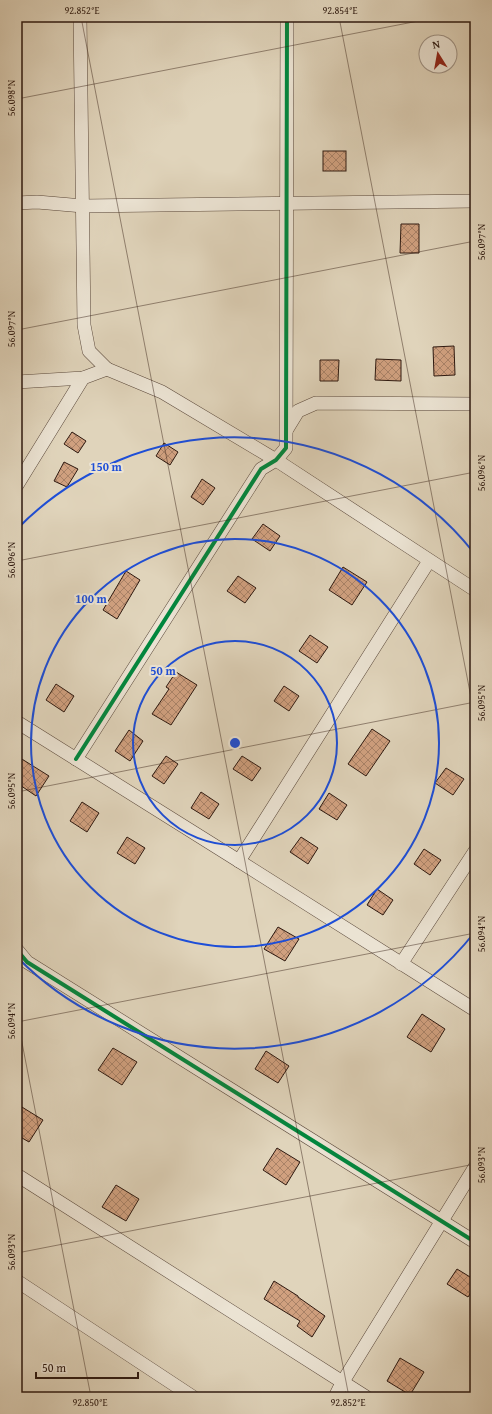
<svg xmlns="http://www.w3.org/2000/svg" width="492" height="1414" viewBox="0 0 492 1414" font-family="'Gentium Book Plus',serif">
  <style>
    .building { fill: url(#building-cross-hatch); stroke: #2e1910 }
    .lines { fill: none; stroke-linecap: round; stroke-linejoin: round }
    .minor-casing { stroke: #5a483b; stroke-width: 14 }
    .minor { stroke: #ebe3d3; stroke-width: 13 }
    .cycleway-casing { stroke: #ebe3d3; stroke-width: 6 }
    .cycleway { stroke: #00873e; stroke-width: 4 }
    .ticks { fill: none; stroke: #2e1910; stroke-width: 1; stroke-opacity: 0.45 }
    .ring { fill: none; stroke: #1d4ed8; stroke-width: 2 }
    .centre { fill: #1d4ed8; stroke: #ebe3d3; stroke-width: 2 }
    .ring-label { font-size: 12px; text-anchor: middle; font-weight: bold; fill: #1d4ed8; stroke: #ebe3d3; stroke-width: 4; stroke-linejoin: round; paint-order: stroke }
    .neatline { fill: none; stroke: #2e1910; stroke-width: 1.5 }
    .ticks-label { font-size: 10px; text-anchor: middle; fill: #2e1910 }
  </style>
  <defs>
    <pattern id="building-cross-hatch" width="8" height="8" patternUnits="userSpaceOnUse"><rect width="8" height="8" fill="#d0a07f"/><path d="M0 0l8 8M0 8l8-8" fill="none" stroke="#a98267"/></pattern>
  </defs>
  <rect width="100%" height="100%" fill="#e0d4bb"/>
  <filter id="stains"><feTurbulence type="fractalNoise" baseFrequency=".005" numOctaves="4"/><feColorMatrix values="0 0 0 0 .2 0 0 0 0 .09 0 0 0 0 .02 0 0 0 .5 -.17"/></filter>
  <radialGradient id="worn" r=".72"><stop offset=".6" stop-color="#630" stop-opacity="0"/><stop offset="1" stop-color="#630" stop-opacity=".3"/></radialGradient>
  <!-- building -->
  <g class="building">
    <rect x="323" y="151" width="23" height="20"/>
    <polygon points="401,224 419,224 419,253 400,253"/>
    <polygon points="454,346 455,375 434,376 433,347"/>
    <polygon points="376,359 401,360 401,381 375,380"/>
    <polygon points="320,360 339,360 338,381 320,381"/>
    <polygon points="72,432 86,441 78,453 64,444"/>
    <polygon points="164,443 178,452 170,465 156,456"/>
    <polygon points="64,462 78,469 67,487 54,481"/>
    <polygon points="202,479 215,488 203,505 191,497"/>
    <polygon points="263,524 280,536 270,551 252,539"/>
    <polygon points="343,567 367,582 352,605 329,590"/>
    <polygon points="126,571 140,580 117,619 103,610"/>
    <polygon points="238,576 256,588 245,603 227,591"/>
    <polygon points="310,635 328,647 317,663 299,651"/>
    <polygon points="176,672 197,685 171,725 152,714 169,689 166,687"/>
    <polygon points="56,684 74,696 64,712 46,700"/>
    <polygon points="284,686 299,696 289,711 274,701"/>
    <polygon points="372,729 390,741 366,776 348,764"/>
    <polygon points="129,730 143,741 130,761 115,751"/>
    <polygon points="17,756 49,776 36,796 17,783"/>
    <polygon points="166,756 178,764 164,784 152,776"/>
    <polygon points="242,756 261,768 252,781 233,769"/>
    <polygon points="446,768 464,779 453,795 435,783"/>
    <polygon points="201,792 219,804 209,819 191,808"/>
    <polygon points="329,793 347,805 337,820 319,809"/>
    <polygon points="82,802 99,813 87,832 70,821"/>
    <polygon points="127,837 145,848 135,864 117,853"/>
    <polygon points="301,837 318,848 308,864 290,852"/>
    <polygon points="424,849 441,860 430,875 414,864"/>
    <polygon points="377,889 393,900 383,915 367,905"/>
    <polygon points="278,927 299,939 285,961 264,949"/>
    <polygon points="422,1014 445,1029 431,1052 407,1037"/>
    <polygon points="113,1048 137,1062 122,1085 98,1070"/>
    <polygon points="266,1051 289,1066 278,1083 255,1069"/>
    <polygon points="17,1104 43,1120 29,1142 17,1135"/>
    <polygon points="277,1148 300,1162 286,1185 263,1170"/>
    <polygon points="116,1185 139,1199 126,1221 102,1207"/>
    <polygon points="457,1269 475,1280 475,1287 468,1297 447,1284"/>
    <polygon points="274,1281 298,1296 298,1297 325,1316 312,1337 297,1326 300,1321 264,1299"/>
    <polygon points="400,1358 424,1372 410,1395 387,1381"/>
  </g>
  <g class="lines">
    <!-- minor casing -->
    <g class="minor-casing">
      <g id="minor">
        <polyline points="80,17 84,325 89,351 107,369"/>
        <polyline points="17,203 37,202 83,206 475,201"/>
        <polyline points="17,382 83,378 107,369 162,392 276,460 475,590"/>
        <polyline points="287,429 298,411 316,403 475,404"/>
        <polyline points="17,485 83,378"/>
        <polyline points="17,722 239,861 475,1010"/>
        <polyline points="76,759 261,469 276,460 286,448 287,17"/>
        <polyline points="239,861 429,561"/>
        <polyline points="17,950 27,962 475,1242"/>
        <polyline points="401,964 475,851"/>
        <polyline points="17,1175 366,1397"/>
        <polyline points="17,1281 193,1397"/>
        <polyline points="335,1397 342,1383 475,1167"/>
      </g>
    </g>
    <!-- minor -->
    <use href="#minor" class="minor"/>
    <!-- cycleway casing -->
    <g class="cycleway-casing">
      <g id="cycleway">
        <polyline points="76,759 261,469 276,460 286,448 287,17"/>
        <polyline points="17,950 27,962 475,1242"/>
      </g>
    </g>
    <!-- cycleway -->
    <use href="#cycleway" class="cycleway"/>
  </g>
  <!-- ticks -->
  <path class="ticks" d="M81 17 349 1397M339 17 475 718M17 99 439 17M17 330 475 241M17 561 475 472M17 792 475 702M17 1017 91 1397M17 1022 475 933M17 1253 475 1164M465 1397 475 1395"/>
  <!-- distance rings -->
  <g class="ring">
    <circle cx="235" cy="743" r="102"/>
    <circle cx="235" cy="743" r="204"/>
    <path d="M474 933A305 305 0 0 1 17 957M17 529A305 305 0 0 1 474 553"/>
  </g>
  <circle cx="235" cy="743" r="6" class="centre"/>
  <g class="ring-label">
    <text x="106" y="471">150 m</text>
    <text x="91" y="603">100 m</text>
    <text x="163" y="675">50 m</text>
  </g>
  <!-- margin -->
  <rect width="492" height="1414" fill="none" stroke="#e0d4bb" stroke-width="44"/>
  <!-- north arrow -->
  <g transform="translate(438 54) rotate(349)"><circle r="19" fill="#ebe3d3" stroke="#9f9285"/>
  <path d="M0-3L7 15L0 10L-7 15Z" fill="#8f2418"/>
  <text y="-6" font-size="11" font-weight="bold" text-anchor="middle" fill="#2e1910">N</text>
  </g>
  <!-- scale -->
  <path d="M36 1372v6h102v-6" fill="none" stroke="#2e1910" stroke-width="2"/>
  <text x="42" y="1372" font-size="12" fill="#2e1910" stroke="#ebe3d3" stroke-width="3" paint-order="stroke">50 m</text>
  <rect x="22" y="22" width="448" height="1370" class="neatline"/>
  <g class="ticks-label">
    <text x="82" y="14">92.852°E</text>
    <text x="340" y="14">92.854°E</text>
    <text transform="translate(11 98) rotate(-90)" y="4">56.098°N</text>
    <text transform="translate(481 242) rotate(-90)" y="4">56.097°N</text>
    <text transform="translate(11 329) rotate(-90)" y="4">56.097°N</text>
    <text transform="translate(481 473) rotate(-90)" y="4">56.096°N</text>
    <text transform="translate(11 560) rotate(-90)" y="4">56.096°N</text>
    <text transform="translate(481 703) rotate(-90)" y="4">56.095°N</text>
    <text transform="translate(11 791) rotate(-90)" y="4">56.095°N</text>
    <text transform="translate(481 934) rotate(-90)" y="4">56.094°N</text>
    <text transform="translate(11 1021) rotate(-90)" y="4">56.094°N</text>
    <text transform="translate(481 1165) rotate(-90)" y="4">56.093°N</text>
    <text transform="translate(11 1252) rotate(-90)" y="4">56.093°N</text>
    <text x="90" y="1406">92.850°E</text>
    <text x="348" y="1406">92.852°E</text>
  </g>
  <rect width="100%" height="100%" filter="url(#stains)"/>
  <rect width="100%" height="100%" fill="url(#worn)"/>
</svg>
